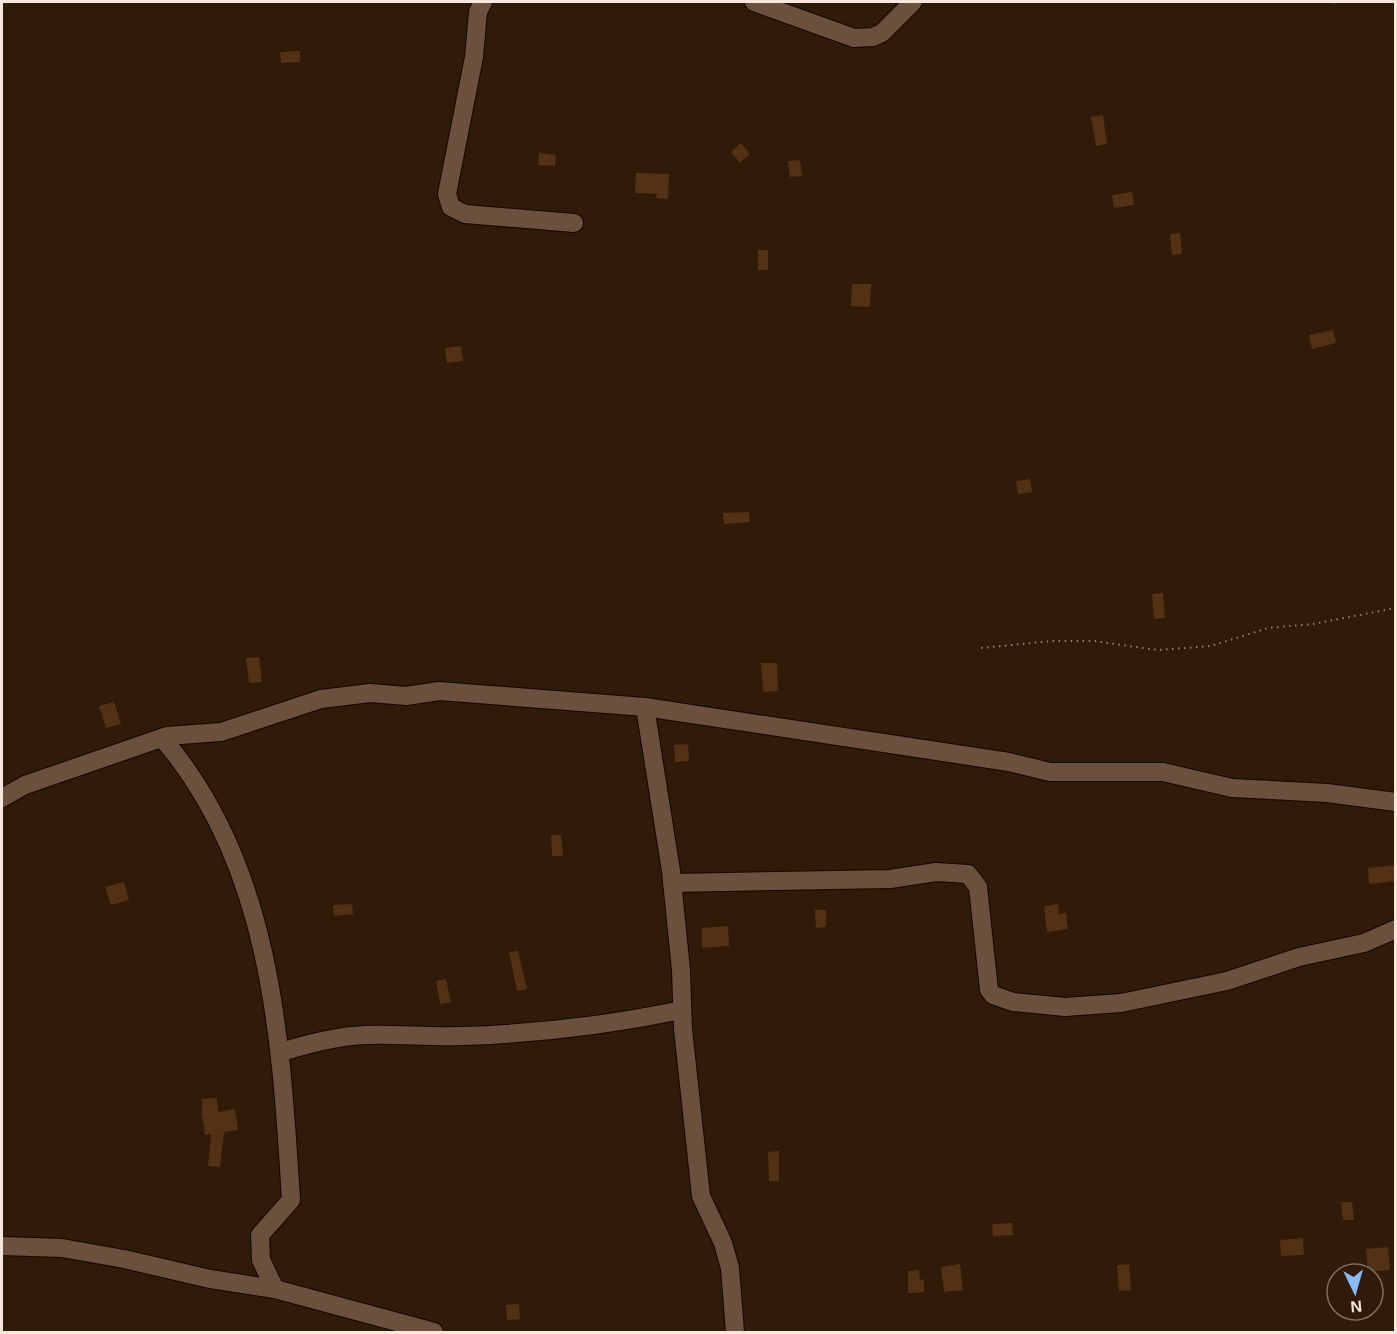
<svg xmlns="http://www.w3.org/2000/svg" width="1397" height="1334" viewBox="0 0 1397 1334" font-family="Arial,sans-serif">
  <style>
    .building { fill: #533114 }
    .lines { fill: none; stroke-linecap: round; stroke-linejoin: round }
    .minor-casing { stroke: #170500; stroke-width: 20 }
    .path { stroke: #917f70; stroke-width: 2; stroke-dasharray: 1.5 4.5; stroke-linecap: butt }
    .minor { stroke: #6a503d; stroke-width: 18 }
  </style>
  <rect width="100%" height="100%" fill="#301b09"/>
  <!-- building -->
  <g class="building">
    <polygon points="300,51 300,62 281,63 280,52"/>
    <polygon points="1103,115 1107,144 1096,146 1091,117"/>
    <polygon points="741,143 750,154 740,163 731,152"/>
    <polygon points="539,153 556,155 555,166 538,165"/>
    <polygon points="800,160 802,176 790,177 788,161"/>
    <polygon points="636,173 669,174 668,199 656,198 657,194 635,193"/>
    <polygon points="1132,192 1134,205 1114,208 1112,195"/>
    <polygon points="1180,233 1182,254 1172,255 1170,234"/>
    <rect x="758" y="250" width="10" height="20"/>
    <polygon points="852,284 871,284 870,307 851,306"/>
    <polygon points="1333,330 1336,343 1312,349 1309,335"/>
    <polygon points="461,346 463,361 447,363 445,348"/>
    <polygon points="1030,479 1032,492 1018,494 1016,481"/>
    <polygon points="749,512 750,522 724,524 723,513"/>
    <polygon points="1163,593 1165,618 1154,619 1152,594"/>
    <polygon points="259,657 262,682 249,683 246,658"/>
    <polygon points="761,663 777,663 778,691 763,692"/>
    <polygon points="114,702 121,724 106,728 99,706"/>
    <polygon points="688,744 689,761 675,762 674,745"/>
    <polygon points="551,835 561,835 563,856 552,856"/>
    <polygon points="1395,865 1395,881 1369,884 1368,868"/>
    <polygon points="124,882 129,900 111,905 105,887"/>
    <polygon points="352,904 353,914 334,916 333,905"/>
    <polygon points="1058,904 1059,914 1066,913 1068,929 1047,932 1044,906"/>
    <polygon points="815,910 826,910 826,927 816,928"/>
    <polygon points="728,926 729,946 702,948 702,928"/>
    <polygon points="518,951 527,989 517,991 509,952"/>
    <polygon points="446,979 451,1002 440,1004 436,981"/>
    <polygon points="217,1098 218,1112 235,1109 238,1130 224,1132 220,1167 208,1166 211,1134 205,1135 202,1114 202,1099"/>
    <polygon points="779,1151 779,1181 769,1181 768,1152"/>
    <polygon points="1341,1202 1352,1202 1354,1220 1343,1220"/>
    <polygon points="1012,1223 1013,1235 993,1236 992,1224"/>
    <polygon points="1303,1238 1304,1255 1281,1256 1280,1240"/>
    <polygon points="1388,1247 1390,1270 1368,1272 1366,1249"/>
    <polygon points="960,1264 963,1290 944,1292 941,1267"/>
    <polygon points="1129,1264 1131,1290 1119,1291 1117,1265"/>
    <polygon points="919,1270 920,1280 924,1279 924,1292 908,1293 908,1271"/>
    <polygon points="519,1304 520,1319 507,1320 506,1305"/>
  </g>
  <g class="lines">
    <!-- minor casing -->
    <g class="minor-casing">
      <g id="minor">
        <polyline points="483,2 478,12 474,57 447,194 451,207 465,214 574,223"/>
        <polyline points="754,2 854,38 873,37 882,33 913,2"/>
        <polyline points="645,707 671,871 681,970 683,1029 701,1196 723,1243 730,1268 735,1332"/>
        <path d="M162 738C272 865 281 1040 291 1200L260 1235 261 1260 275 1289"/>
        <polyline points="2,798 25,785 167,736 221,732 321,699 370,693 406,696 439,691 645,707 1009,762 1050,772 1163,772 1232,788 1327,793 1396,802"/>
        <polyline points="672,883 890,879 936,872 968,874 978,887 989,990 993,995 1013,1002 1065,1007 1121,1003 1227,981 1299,957 1364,943 1396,929"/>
        <path d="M281 1052C308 1044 337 1036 366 1035 397 1034 429 1037 461 1036 536 1034 609 1025 682 1010"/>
        <polyline points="2,1246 62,1248 124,1259 210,1279 275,1289 434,1332"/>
      </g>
    </g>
    <!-- path -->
    <g class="path">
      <polyline points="1334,2 1336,4"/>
      <polyline points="981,648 1052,641 1094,641 1157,650 1211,646 1268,628 1313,624 1396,608"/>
    </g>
    <!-- minor -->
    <use href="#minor" class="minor"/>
  </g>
  <!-- border -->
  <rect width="1397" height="1334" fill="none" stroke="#f7e7dc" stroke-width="6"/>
  <!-- north arrow -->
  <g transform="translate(1355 1292) rotate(175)"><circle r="28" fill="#301b09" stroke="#806d5d" stroke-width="1.5"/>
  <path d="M0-4.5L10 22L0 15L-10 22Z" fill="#88bafc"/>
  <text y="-9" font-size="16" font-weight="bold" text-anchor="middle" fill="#f7e7dc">N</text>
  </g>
</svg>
